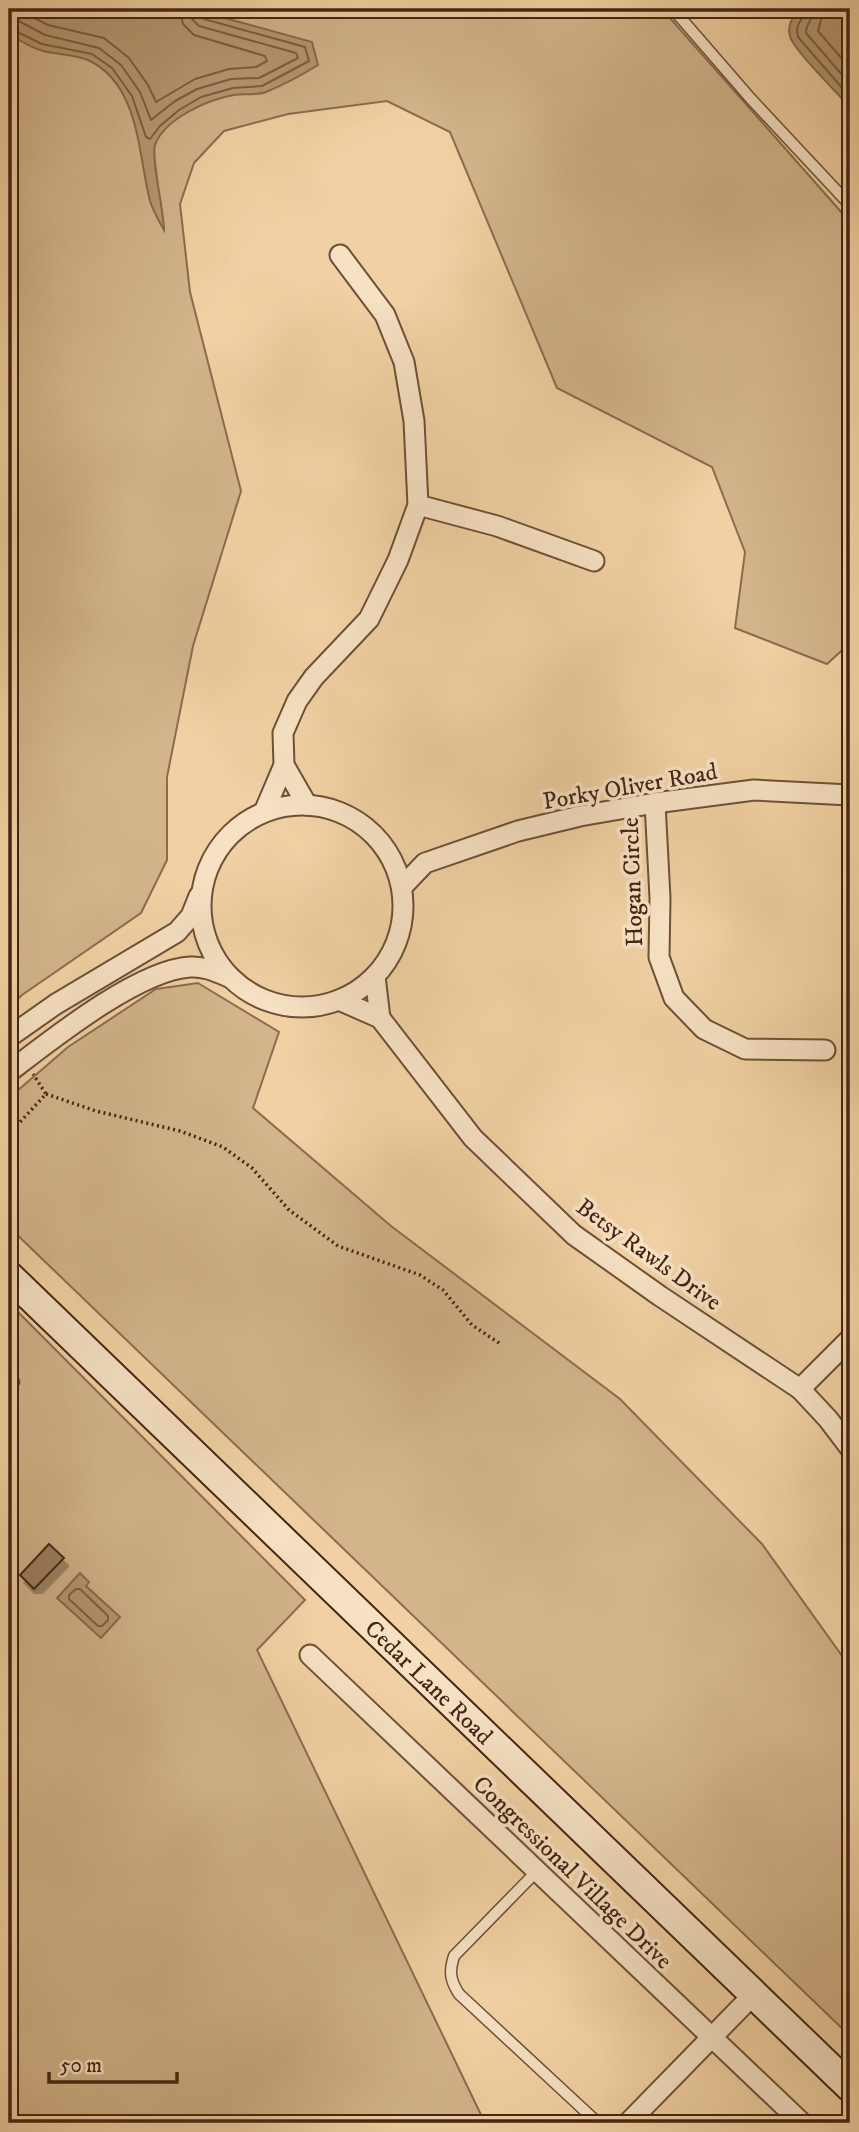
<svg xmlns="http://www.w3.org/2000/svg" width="859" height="2132" viewBox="0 0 859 2132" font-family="'IM FELL DW Pica',serif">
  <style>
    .green { fill: #d3b48b; stroke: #8b6c4f; stroke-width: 2 }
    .water { fill: #b69772; stroke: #88694c; stroke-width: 2 }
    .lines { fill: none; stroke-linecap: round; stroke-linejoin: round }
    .shore { stroke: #7c5e42; stroke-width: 2 }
    .building { fill: #9d7e5e; stroke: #432513; stroke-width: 2; filter: url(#shadow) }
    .lane-casing { stroke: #6e5037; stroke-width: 13 }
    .street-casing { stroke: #6e5037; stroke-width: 23 }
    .secondary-casing { stroke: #432513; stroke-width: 32 }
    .path { stroke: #432513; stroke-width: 3.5; stroke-dasharray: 2 3.5; stroke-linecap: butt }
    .lane { stroke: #f6e1c3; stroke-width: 10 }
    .street { stroke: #f6e1c3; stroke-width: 19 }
    .secondary { stroke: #f6e1c3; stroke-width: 28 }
    .labels { text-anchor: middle; stroke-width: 7; stroke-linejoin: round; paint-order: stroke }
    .street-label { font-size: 24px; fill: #432513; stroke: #f6e1c3 }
  </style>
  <defs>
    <filter id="shadow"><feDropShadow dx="4.5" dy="8" stdDeviation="0" flood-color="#0004"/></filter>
  </defs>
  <rect width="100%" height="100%" fill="#f1d1a3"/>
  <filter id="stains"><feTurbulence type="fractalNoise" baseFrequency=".00286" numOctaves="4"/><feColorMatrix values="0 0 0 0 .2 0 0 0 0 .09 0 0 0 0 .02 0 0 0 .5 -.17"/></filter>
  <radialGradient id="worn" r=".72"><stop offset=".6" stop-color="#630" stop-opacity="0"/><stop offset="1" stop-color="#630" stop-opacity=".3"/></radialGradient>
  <!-- green -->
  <g class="green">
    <polygon points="9,9 662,9 850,222 850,643 827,664 735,628 745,552 712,467 557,388 450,132 387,101 288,114 224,131 194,163 180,204 190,292 241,491 193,646 167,777 167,860 141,913 22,995 9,1007"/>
    <polygon points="198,983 279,1032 253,1108 391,1226 620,1399 762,1544 850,1667 850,2036 9,1227 9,1098 68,1047 156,989"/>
    <polygon points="9,1303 305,1600 257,1650 485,2123 9,2123"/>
  </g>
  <!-- water -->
  <g class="water">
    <path d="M9 9H192L312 42 318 65C302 75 283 85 266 92 256 96 244 93 234 95 209 99 164 119 155 145 151 159 164 211 164 230 159 221 153 211 150 201 138 155 140 86 90 61 77 54 58 55 43 51 31 48 19 40 9 34Z"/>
    <path d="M801 9H850V107C838 94 796 52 791 39 786 27 792 16 801 9Z"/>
    <polygon points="80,1573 89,1582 86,1586 120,1617 101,1638 57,1598"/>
  </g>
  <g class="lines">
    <!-- shore -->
    <g class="shore">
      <polyline points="9,9 21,11 48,25 104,38 129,58 148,85 156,102 195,79 229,69 256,67 267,61 265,56 194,35 183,24 179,9"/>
      <path d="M805 9C804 21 794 22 798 37L850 97"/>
      <path d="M814 9C814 19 805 24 806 33L850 84"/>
      <polyline points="824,9 818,31 850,68"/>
      <polyline points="9,19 17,20 45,35 99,48 121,65 140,92 151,120 175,101 197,89 231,79 259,78 298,58 296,53 199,26 192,19 190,9"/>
      <polyline points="9,28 42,44 92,54 112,68 132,96 146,137 150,139 160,126 179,110 201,97 233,88 262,86 309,61 305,47 204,19 200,15 199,9"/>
      <polygon points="76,1589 80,1589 108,1616 108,1620 102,1626 98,1626 69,1599 69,1595"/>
    </g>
  </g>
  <!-- building -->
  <polygon class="building" points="49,1544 64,1558 34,1589 20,1575"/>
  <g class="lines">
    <!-- lane casing -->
    <g class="lane-casing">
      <g id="lane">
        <polyline points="673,9 751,99 850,205"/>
        <polyline points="9,1384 14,1382"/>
        <path d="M536 1872 454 1956C449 1972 450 1980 459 1994L598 2123"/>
      </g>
    </g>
    <!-- street casing -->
    <g class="street-casing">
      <g id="street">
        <polyline points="418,505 497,526 594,561"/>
        <polyline points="284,765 307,805"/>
        <polyline points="655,803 660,898 659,957 674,998 704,1029 745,1049 825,1050"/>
        <circle cx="302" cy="906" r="101"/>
        <polyline points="264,812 284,765 283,733 297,701 314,677 369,619 398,560 418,505 414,421 404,362 385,315 340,255"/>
        <polyline points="402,887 425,863 518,831 580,816 655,803 754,790 850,795"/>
        <polyline points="375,976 380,1018"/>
        <polyline points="339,1000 380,1018 473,1138 574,1235 660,1296 800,1389 828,1419 850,1448"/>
        <polyline points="9,1037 56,1004 177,932 191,916 199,896"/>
        <path d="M9 1072C51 1040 138 970 190 967 205 966 217 972 231 978"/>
        <polyline points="800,1389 850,1339"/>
        <polyline points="310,1655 802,2123"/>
        <polyline points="628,2123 753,1995"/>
      </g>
    </g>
    <!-- secondary casing -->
    <g class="secondary-casing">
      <polyline id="secondary" points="9,1276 850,2087"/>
    </g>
    <!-- path -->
    <g class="path">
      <polyline points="46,1094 96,1111 180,1131 223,1147 252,1168 289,1210 338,1246 420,1275 443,1290 472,1325 499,1343"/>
      <polyline points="9,1134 46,1094 33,1074"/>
    </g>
    <!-- lane -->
    <use href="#lane" class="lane"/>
    <!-- street -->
    <use href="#street" class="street"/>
    <!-- secondary -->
    <use href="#secondary" class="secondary"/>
  </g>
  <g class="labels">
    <!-- street labels -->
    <g class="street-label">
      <text transform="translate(630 786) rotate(-10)" y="8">Porky Oliver Road</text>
      <text transform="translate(632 882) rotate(-92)" y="8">Hogan Circle</text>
      <text transform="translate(649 1254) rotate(36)" y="8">Betsy Rawls Drive</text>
      <text transform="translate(429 1682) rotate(44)" y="8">Cedar Lane Road</text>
      <text transform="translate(573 1872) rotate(44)" y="8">Congressional Village Drive</text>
    </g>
  </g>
  <!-- margin -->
  <rect width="859" height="2132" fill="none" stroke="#f1d1a3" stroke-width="35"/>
  <rect x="10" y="10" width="838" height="2111" fill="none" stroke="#432513" stroke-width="3.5"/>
  <rect x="18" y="18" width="824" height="2097" fill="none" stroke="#432513" stroke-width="2"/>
  <!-- scale -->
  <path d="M49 2072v10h128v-10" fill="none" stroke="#432513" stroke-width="3.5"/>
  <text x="60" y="2072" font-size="21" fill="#432513" stroke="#f6e1c3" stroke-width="5" paint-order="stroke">50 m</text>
  <rect width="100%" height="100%" filter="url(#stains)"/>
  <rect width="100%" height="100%" fill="url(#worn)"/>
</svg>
